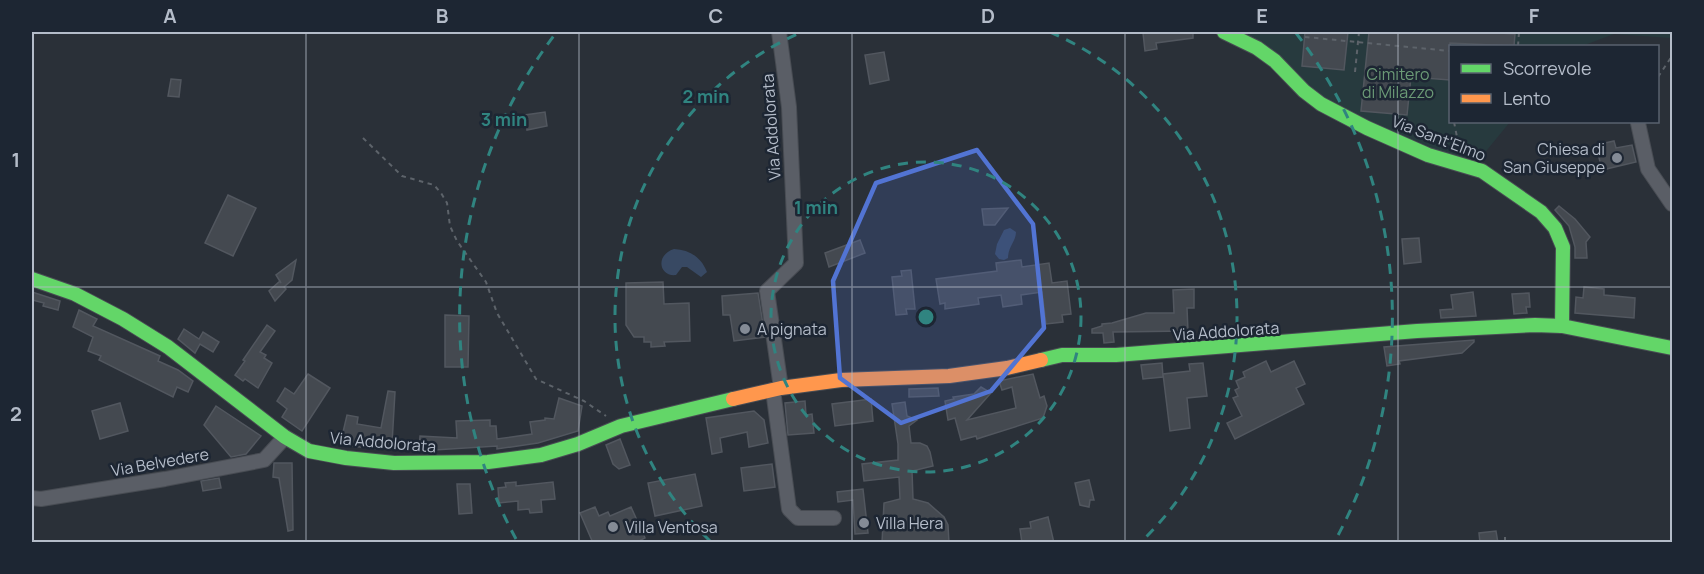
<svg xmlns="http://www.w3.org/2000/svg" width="1704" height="574" viewBox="0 0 1704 574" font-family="Manrope,sans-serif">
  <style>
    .green { fill: #273a3e }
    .water { fill: #384963 }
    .building { fill: #444950; stroke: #52575f; stroke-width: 1.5 }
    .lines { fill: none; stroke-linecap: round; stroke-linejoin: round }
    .street-casing { stroke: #484c53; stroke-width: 16 }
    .fast-casing { stroke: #484c53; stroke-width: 16 }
    .slow-casing { stroke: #484c53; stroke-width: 16 }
    .path { stroke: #5d636a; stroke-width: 2; stroke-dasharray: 4.5 4.5; stroke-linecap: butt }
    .street { stroke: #5a5e66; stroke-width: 14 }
    .fast { stroke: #63d668; stroke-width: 14 }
    .slow { stroke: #ff974d; stroke-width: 14 }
    .marked { fill: #5274d3; fill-opacity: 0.2; stroke: #5274d3; stroke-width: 4.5; stroke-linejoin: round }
    .grid { fill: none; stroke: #b4bcc9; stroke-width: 1.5; stroke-opacity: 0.55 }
    .ring { fill: none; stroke: #308480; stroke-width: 3; stroke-dasharray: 10 8 }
    .poi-dot { fill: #848b96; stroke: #1d2633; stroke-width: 2 }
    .labels { text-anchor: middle; stroke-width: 5; stroke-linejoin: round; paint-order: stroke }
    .park-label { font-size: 16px; fill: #6b9a76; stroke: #1d2633 }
    .street-label { font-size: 16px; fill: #b4bcc9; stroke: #1d2633 }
    .poi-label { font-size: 16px; fill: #b4bcc9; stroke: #1d2633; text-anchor: start }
    .centre { fill: #308480; stroke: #1d2633; stroke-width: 3 }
    .ring-label { font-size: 18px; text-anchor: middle; font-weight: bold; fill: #308480; stroke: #1d2633; stroke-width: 5; stroke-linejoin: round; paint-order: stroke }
    .neatline { fill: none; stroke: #b4bcc9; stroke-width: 2 }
    .grid-label { font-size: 20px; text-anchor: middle; font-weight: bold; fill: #b4bcc9 }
  </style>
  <rect width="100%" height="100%" fill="#2a3038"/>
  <!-- green -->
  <polygon class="green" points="1231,32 1670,32 1670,38 1614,34 1582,46 1450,46 1450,122 1510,122 1478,161 1474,157 1451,158 1343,113"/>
  <!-- water -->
  <g class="water">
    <path d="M1010 228 1016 232C1016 241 1008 247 1008 258L1004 260 999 259 995 254 997 244 1004 230Z"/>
    <path d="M674 249C690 250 701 257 707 272L701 277 687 267H682L676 275C659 277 655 255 674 249Z"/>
  </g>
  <!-- building -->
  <g class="building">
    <polygon points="1155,32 1193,32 1193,38 1156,43 1157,49 1145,51 1143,33"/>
    <polygon points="1305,32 1348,32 1344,70 1302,66"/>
    <polygon points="1369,32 1483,32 1515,34 1514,46 1450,43 1450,80 1411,77 1407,115 1361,111"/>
    <polygon points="884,52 889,80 870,84 865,55"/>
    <polygon points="171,79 181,80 179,97 168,96"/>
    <polygon points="545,112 547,126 527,130 525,115"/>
    <polygon points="1614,141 1616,148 1632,145 1636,162 1602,170 1596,145"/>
    <polygon points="228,195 256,208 233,256 205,243"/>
    <polygon points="1559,206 1575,219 1590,237 1586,242 1587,258 1575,258 1575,247 1569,226 1555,210"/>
    <polygon points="1008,208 995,225 984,225 982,209"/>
    <polygon points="1419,238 1421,262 1404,264 1402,239"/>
    <polygon points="860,240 865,253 829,267 825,253"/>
    <polygon points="296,260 292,280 284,287 286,289 275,301 269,291 280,281 281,283 276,275"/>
    <polygon points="1021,260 1022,267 1049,263 1052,283 1067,281 1071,314 1062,315 1063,322 1046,324 1042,292 1021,295 1022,304 1003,307 1001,295 978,298 979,304 945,309 945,303 940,304 936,279 997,271 996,263"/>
    <polygon points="911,270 915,309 906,309 907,314 896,315 892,277 902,276 901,271"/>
    <polygon points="663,282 664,304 689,303 690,341 664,342 665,346 651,347 651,342 644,342 644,337 634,337 626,325 626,283"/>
    <polygon points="1584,287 1604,289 1604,295 1635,298 1634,318 1575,313 1576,297 1583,298"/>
    <polygon points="1194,289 1194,308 1187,308 1188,331 1113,332 1114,342 1104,343 1103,333 1092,333 1092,329 1102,326 1102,324 1112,323 1146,313 1174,313 1173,290"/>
    <polygon points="32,292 60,301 58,310 43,306 44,303 32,300"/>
    <polygon points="1473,292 1476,316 1441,318 1440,310 1453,309 1451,295"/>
    <polygon points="758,293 765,337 734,341 730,315 723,315 722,296"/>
    <polygon points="1529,293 1530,307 1526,307 1527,313 1514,314 1512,294"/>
    <polygon points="79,310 97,319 93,326 160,356 158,361 178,370 193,381 188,392 177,387 173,397 99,360 101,356 88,351 93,337 73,327"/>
    <polygon points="445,315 469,316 468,367 445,367"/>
    <polygon points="267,325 275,331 260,352 266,355 264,358 272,363 258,388 245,379 243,381 235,375 245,361 243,360"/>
    <polygon points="184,329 199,339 203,332 219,342 213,352 200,344 195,353 178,339"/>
    <polygon points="1474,340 1474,342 1462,353 1399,361 1400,364 1387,366 1384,347"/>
    <polygon points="1266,361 1271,372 1294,361 1305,384 1296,388 1304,404 1235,439 1227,423 1242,416 1233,398 1238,396 1235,390 1239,388 1236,381 1245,377 1243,372"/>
    <polygon points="1162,363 1163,377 1143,379 1141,365"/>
    <polygon points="1203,363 1207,396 1187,398 1190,428 1170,431 1163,374 1190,371 1189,364"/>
    <polygon points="308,374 330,388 302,431 282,417 287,409 277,401 285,388 294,394"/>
    <polygon points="1033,374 1040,398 1044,396 1047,406 1043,418 983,437 977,439 976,436 961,440 955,418 948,420 945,401 954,399 953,397 974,394 981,387 991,393 967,420 1016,408 1012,387 1002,390 999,381"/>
    <polygon points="938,388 939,396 909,397 909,389"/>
    <polygon points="388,391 395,392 392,444 381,442 380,449 340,445 347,415 358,417 357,424 381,428"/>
    <polygon points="559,398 582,406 578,431 538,443 497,449 497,446 419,451 420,436 457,438 456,421 490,420 490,426 496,426 497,439 532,434 530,422 545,420 545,418 554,419"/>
    <polygon points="871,399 873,421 835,426 832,404"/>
    <polygon points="805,401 806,415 812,414 814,433 788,435 785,403"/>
    <polygon points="905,402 907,416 917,420 909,426 911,443 920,443 927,446 930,452 933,466 912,471 913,499 928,503 944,517 948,525 949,543 882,543 884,503 900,499 899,477 864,481 862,464 898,460 898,444 892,404"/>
    <polygon points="120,403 128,431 100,439 92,411"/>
    <polygon points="216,406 261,436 246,454 231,457 204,425"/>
    <polygon points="754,411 764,420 768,443 749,447 747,432 720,438 722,452 712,454 706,418"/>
    <polygon points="620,439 630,465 619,469 613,464 606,445"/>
    <polygon points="274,463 292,463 293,530 288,531 279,478 273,477"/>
    <polygon points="772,464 775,487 744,491 741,468"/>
    <polygon points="695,474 702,506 655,516 648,483"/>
    <polygon points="219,478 221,488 203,491 201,481"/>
    <polygon points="1089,480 1094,500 1090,500 1089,507 1080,505 1075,483"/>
    <polygon points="516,482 516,486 553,482 555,499 541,500 542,512 530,513 529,509 518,510 518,501 499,503 498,488 506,487 505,483"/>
    <polygon points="457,484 470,484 472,513 459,514"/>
    <polygon points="863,489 868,533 855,534 853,500 838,502 837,492"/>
    <polygon points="595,507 599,516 608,512 610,516 631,507 645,538 635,543 593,543 580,513"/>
    <polygon points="1048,517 1054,543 1022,543 1020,529 1031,528 1030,522"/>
    <polygon points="1496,531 1498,543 1480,543 1479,533"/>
  </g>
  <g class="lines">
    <!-- street casing -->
    <g class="street-casing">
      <g id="street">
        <polyline points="779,32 789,107 796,263 767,291 781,388"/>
        <polyline points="1638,123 1648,169 1672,204"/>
        <polyline points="773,390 789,509 798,518 834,518"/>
        <polyline points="32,498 41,499 165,479 264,460 285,437"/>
      </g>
    </g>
    <!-- fast casing -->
    <g class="fast-casing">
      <g id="fast">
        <polyline points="1224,32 1257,48 1275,61 1304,91 1321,104 1367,128 1428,155 1482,171 1541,212 1555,228 1563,247 1562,326"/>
        <polyline points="32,279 75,294 123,319 168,347 285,437 309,451 346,458 394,463 488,462 541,455 578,444 621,426 733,399"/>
        <polyline points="1041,360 1062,355 1116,355 1417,331 1535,325 1562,326 1672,348"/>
      </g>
    </g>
    <!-- slow casing -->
    <g class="slow-casing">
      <polyline id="slow" points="733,399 781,388 841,380 949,376 1007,368 1041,360"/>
    </g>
    <!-- path -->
    <g class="path">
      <polyline points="1305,37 1450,51"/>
      <polyline points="1518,46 1519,32"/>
      <polyline points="1355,72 1359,32"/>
      <polyline points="1658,77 1672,56"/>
      <polyline points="1450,99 1450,100"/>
      <polyline points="1454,122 1459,147"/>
      <polyline points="363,138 402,176 434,185 441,193 447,203 450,226 457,241 486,282 497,313 536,379 584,401 606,416"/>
      <polyline points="1505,537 1505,542"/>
    </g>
    <!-- street -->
    <use href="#street" class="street"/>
    <!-- fast -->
    <use href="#fast" class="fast"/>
    <!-- slow -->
    <use href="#slow" class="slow"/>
  </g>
  <!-- marked area -->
  <path class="marked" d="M977 150 1033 224 1044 328 991 391 901 423 840 378 833 281 876 183Z"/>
  <!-- grid -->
  <path class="grid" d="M306 32V542M579 32V542M852 32V542M1125 32V542M1398 32V542M32 287H1672"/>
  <!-- distance rings -->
  <g class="ring">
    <circle cx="926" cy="317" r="155"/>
    <path d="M710 541A311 311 0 0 1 802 32M1050 32A311 311 0 0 1 1142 541"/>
    <path d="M516 539A466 466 0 0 1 556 33M1296 33A466 466 0 0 1 1336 539"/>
  </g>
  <!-- markers -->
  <g class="poi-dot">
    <circle cx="1617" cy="158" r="6"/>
    <circle cx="745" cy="329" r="6"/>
    <circle cx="864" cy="523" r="6"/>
    <circle cx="613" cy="527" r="6"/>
  </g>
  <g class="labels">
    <!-- park labels -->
    <g class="park-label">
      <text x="1398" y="80">Cimitero<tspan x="1398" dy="18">di Milazzo</tspan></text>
    </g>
    <!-- street labels -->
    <g class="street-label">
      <text transform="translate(771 127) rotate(-94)" y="6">Via Addolorata</text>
      <text transform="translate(1439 138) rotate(21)" y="6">Via Sant'Elmo</text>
      <text transform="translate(1226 331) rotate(-4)" y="6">Via Addolorata</text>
      <text transform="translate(383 442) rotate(5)" y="6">Via Addolorata</text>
      <text transform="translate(160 462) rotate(-10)" y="6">Via Belvedere</text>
    </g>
    <!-- poi labels -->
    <g class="poi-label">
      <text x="1605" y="155" text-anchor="end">Chiesa di<tspan x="1605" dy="18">San Giuseppe</tspan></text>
      <text x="757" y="335">A pignata</text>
      <text x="876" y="529">Villa Hera</text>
      <text x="625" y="533">Villa Ventosa</text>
    </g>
  </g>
  <circle cx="926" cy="317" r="9" class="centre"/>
  <g class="ring-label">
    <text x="706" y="103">2 min</text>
    <text x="504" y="126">3 min</text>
    <text x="816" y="214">1 min</text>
  </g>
  <!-- border -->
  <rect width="1704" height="574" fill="none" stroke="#1d2633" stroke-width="66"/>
  <!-- legend -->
  <rect x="1449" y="45" width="210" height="78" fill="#1d2633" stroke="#59626f" stroke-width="1.5"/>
  <rect x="1461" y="64" width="30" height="9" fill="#63d668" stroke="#59626f" stroke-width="1.5"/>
  <text x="1503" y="75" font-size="18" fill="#b4bcc9">Scorrevole</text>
  <rect x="1461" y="94" width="30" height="9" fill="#ff974d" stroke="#59626f" stroke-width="1.5"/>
  <text x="1503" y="105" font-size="18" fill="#b4bcc9">Lento</text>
  <rect x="33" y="33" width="1638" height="508" class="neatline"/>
  <g class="grid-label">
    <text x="170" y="23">A</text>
    <text x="442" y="23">B</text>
    <text x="716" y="23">C</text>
    <text x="988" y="23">D</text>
    <text x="1262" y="23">E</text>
    <text x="1534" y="23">F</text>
    <text x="16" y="167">1</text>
    <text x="16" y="421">2</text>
  </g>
</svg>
